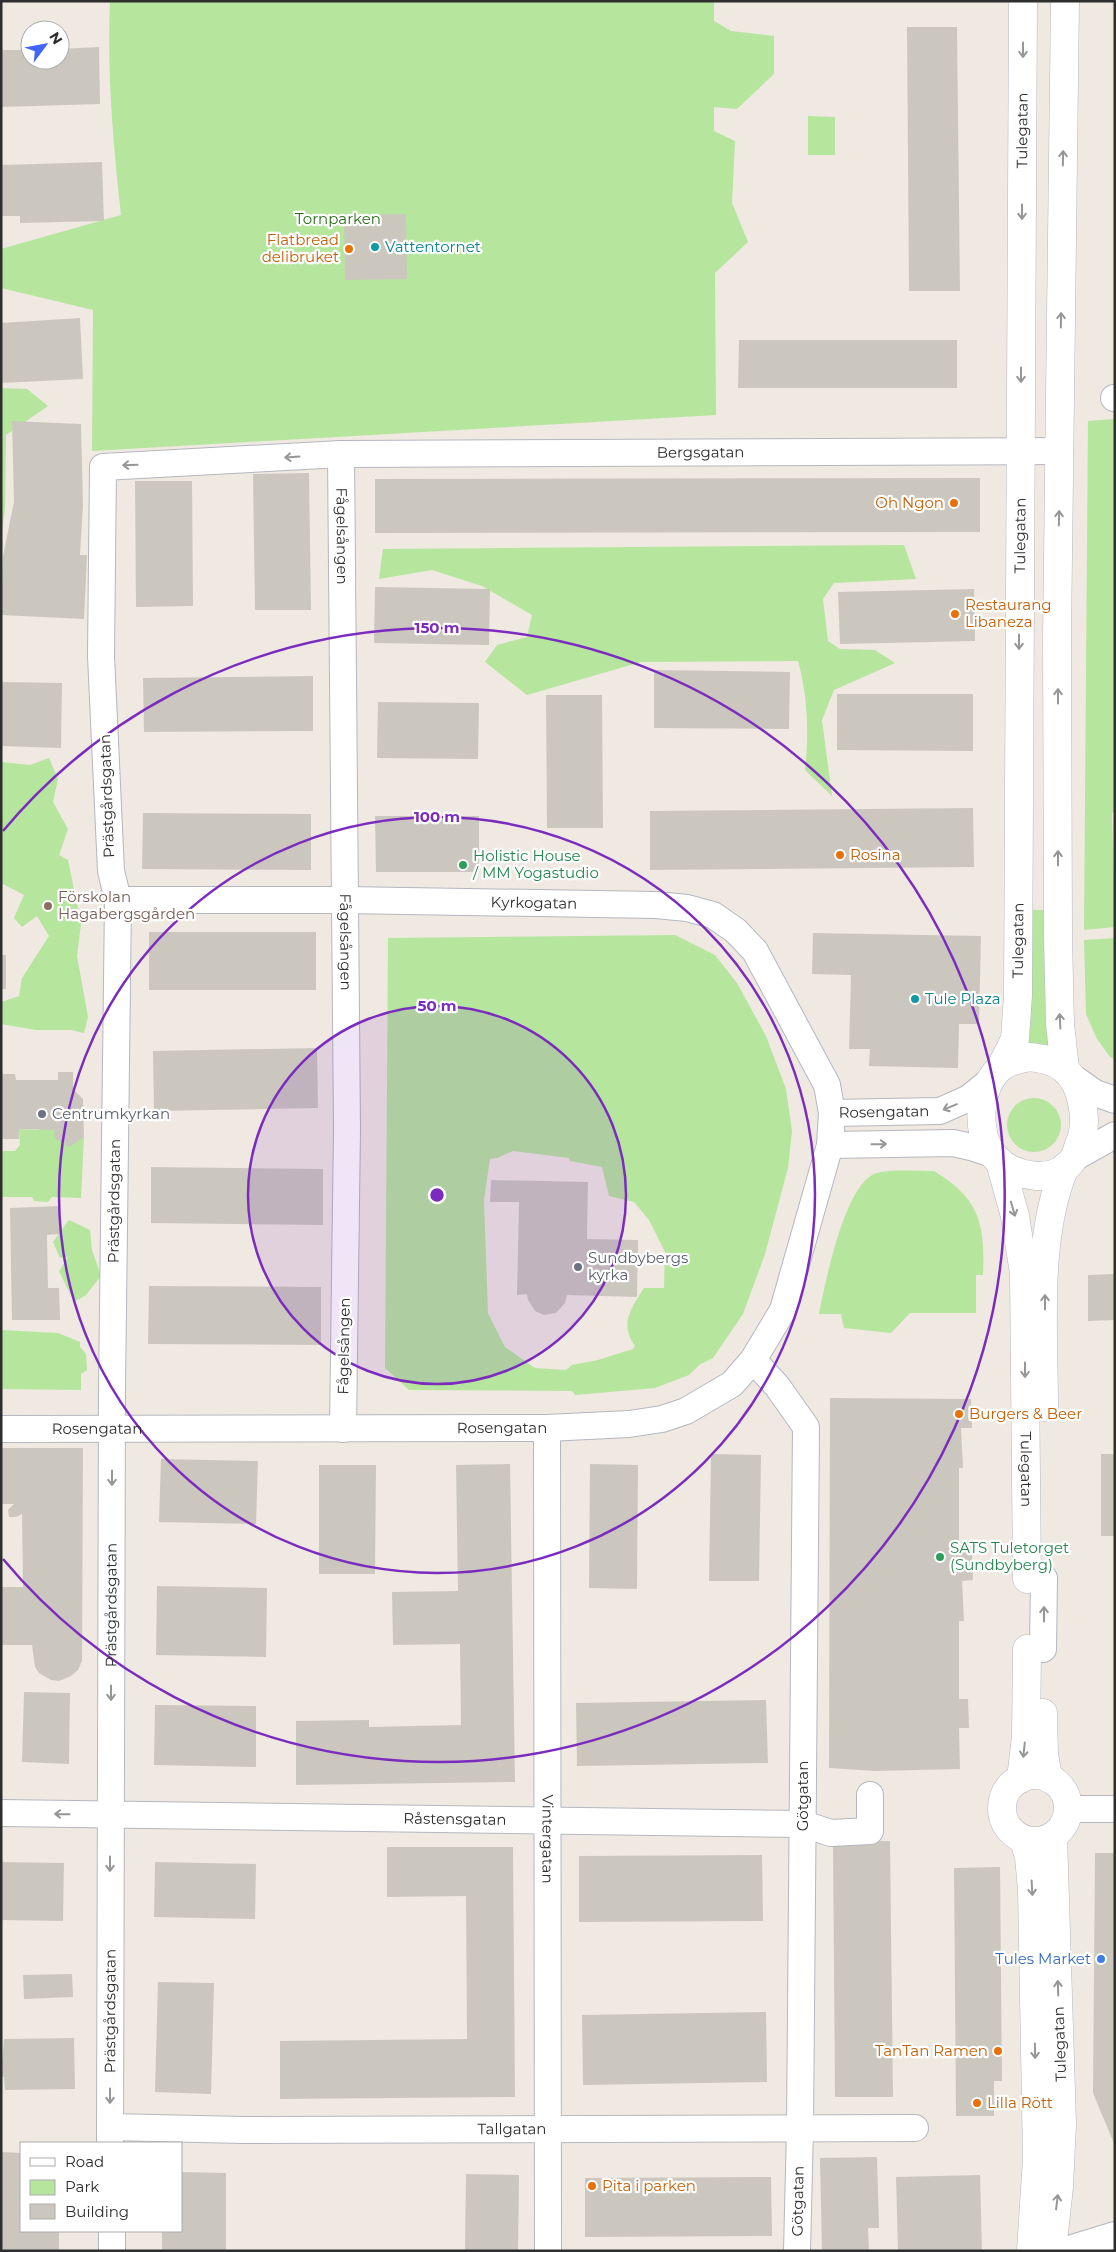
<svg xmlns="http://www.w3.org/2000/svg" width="1116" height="2252" viewBox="0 0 1116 2252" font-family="Montserrat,sans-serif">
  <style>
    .green { fill: #b6e59e; fill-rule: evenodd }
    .building { fill: #cbc7bf }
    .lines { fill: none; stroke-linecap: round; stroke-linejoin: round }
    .minor-casing { stroke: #b4b7c1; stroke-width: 28 }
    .tertiary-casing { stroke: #b4b7c1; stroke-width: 29 }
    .minor { stroke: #fff; stroke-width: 26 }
    .tertiary { stroke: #fff; stroke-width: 28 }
    .oneway { stroke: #969696 }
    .ring { fill: none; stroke: #7b2cbf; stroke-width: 2.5 }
    .culture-dot { fill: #0f9aa8; stroke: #fff; stroke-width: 2 }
    .food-dot { fill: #e8710a; stroke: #fff; stroke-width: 2 }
    .leisure-dot { fill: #2e9e5b; stroke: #fff; stroke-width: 2 }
    .education-dot { fill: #8d6e63; stroke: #fff; stroke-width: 2 }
    .worship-dot { fill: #6b7280; stroke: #fff; stroke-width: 2 }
    .shop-dot { fill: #3f7fe0; stroke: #fff; stroke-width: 2 }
    .labels { text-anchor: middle; stroke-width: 4.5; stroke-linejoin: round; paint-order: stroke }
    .street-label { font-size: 15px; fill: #2e2e2e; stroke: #fff }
    .park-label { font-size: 15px; fill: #2c6e1b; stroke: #fff }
    .food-label { font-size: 15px; fill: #c56008; stroke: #fff; text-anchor: start }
    .culture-label { font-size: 15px; fill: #0d838f; stroke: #fff; text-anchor: start }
    .leisure-label { font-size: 15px; fill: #27864d; stroke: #fff; text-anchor: start }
    .education-label { font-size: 15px; fill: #785e54; stroke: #fff; text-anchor: start }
    .worship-label { font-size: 15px; fill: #5b616d; stroke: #fff; text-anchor: start }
    .shop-label { font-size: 15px; fill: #366cbe; stroke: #fff; text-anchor: end }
    .centre { fill: #7b2cbf; stroke: #fff; stroke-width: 2.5 }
    .ring-label { font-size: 15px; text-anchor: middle; font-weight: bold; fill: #7b2cbf; stroke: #fff; stroke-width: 4.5; stroke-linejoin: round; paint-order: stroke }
  </style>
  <rect width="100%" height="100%" fill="#efe9e1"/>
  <!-- green -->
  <g class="green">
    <path d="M110 1H714V21L731 31 774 36V74L737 109 714 107V131L735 141 732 203 748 242 715 273 716 415 92 451 93 310 1 288V249L121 215C113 144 107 73 110 1Z"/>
    <polygon points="808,116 835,117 835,155 808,155"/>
    <polygon points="1,388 27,389 48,406 6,435 5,509 1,539"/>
    <polygon points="1115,419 1115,812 1112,813 1115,927 1084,930 1088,421"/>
    <path d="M904 545 916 579 834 583 823 599 828 641 840 649 875 650 895 663 834 690 822 720 832 796 805 770C809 733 808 697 798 661L641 662 527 695 485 662 497 645 527 637 532 615 482 586 432 570 379 579 383 549Z"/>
    <polygon points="49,758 58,779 53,802 68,829 59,855 68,860 81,924 77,956 88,1017 84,1033 71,1030 36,1030 1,1024 1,1002 19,996 22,978 49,936 37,916 22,927 14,918 24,895 1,883 1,762 30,765"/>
    <polygon points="1024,910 1044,910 1050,1052 1022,1052"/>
    <path d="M675 935 715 955 737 983 766 1036 786 1089 792 1131 788 1168 765 1254 743 1314 713 1358 699 1365 689 1375 655 1388 575 1395 572 1391 409 1390 385 1368 388 938ZM513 1151 569 1158 570 1161 602 1167 609 1196 634 1202 649 1220 665 1252 664 1288H644C631 1309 619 1323 635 1346L633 1349 598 1360 572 1365 566 1370 535 1368 505 1347 488 1313 484 1200 490 1159 497 1158Z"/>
    <polygon points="1115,938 1115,1059 1110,1057 1097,1039 1086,1014 1084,940"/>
    <circle cx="1034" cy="1125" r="27"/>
    <polygon points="45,1126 84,1137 81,1198 52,1197 48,1202 34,1201 32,1197 1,1197 1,1151 15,1151 20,1145 19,1129 38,1130"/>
    <path d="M934 1171C980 1199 985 1224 983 1275H976V1313H910L891 1333 844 1328 841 1314H819C825 1284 845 1181 877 1173 892 1169 918 1171 934 1171Z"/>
    <polygon points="69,1220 90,1230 92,1250 101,1276 86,1295 74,1302 59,1271 68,1257 60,1258 53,1242"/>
    <polygon points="1,1330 58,1333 80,1342 80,1347 86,1354 87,1370 81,1374 81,1390 1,1389"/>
  </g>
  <!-- building -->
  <g class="building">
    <polygon points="907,27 957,27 960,291 909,291"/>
    <polygon points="99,47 100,104 1,107 1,50 30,50 30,60 60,60 60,49"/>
    <polygon points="102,162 104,221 20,223 20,216 1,216 1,165"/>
    <polygon points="406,214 407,279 345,280 344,215"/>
    <polygon points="80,318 83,379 1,383 1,323"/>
    <polygon points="739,340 957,340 957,388 738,388"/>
    <polygon points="12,421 81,424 83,505 80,555 87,555 84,619 1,615 3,556 14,502"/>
    <polygon points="309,473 311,610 255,610 253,474"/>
    <polygon points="980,478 980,532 375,533 375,479"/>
    <polygon points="135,481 192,481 193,606 136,607"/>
    <polygon points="375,587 490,589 489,645 374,643"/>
    <polygon points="974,589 975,641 840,644 838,592"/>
    <polygon points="654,670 790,672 789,729 654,728"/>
    <polygon points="313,676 313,731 144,732 143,678"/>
    <polygon points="1,682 62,683 61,748 1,746"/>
    <polygon points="837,694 973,694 973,751 837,750"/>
    <polygon points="546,695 602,695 603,828 547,828"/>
    <polygon points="378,702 479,703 478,759 377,758"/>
    <polygon points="973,808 974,867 650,870 650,811"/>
    <polygon points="143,813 311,814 311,870 142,869"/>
    <polygon points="375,816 479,816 479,872 376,872"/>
    <rect x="149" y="932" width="167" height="58"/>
    <polygon points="813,933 981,936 979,1024 959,1024 958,1068 869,1066 870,1049 849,1049 851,975 812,974"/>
    <rect x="1" y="955" width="5" height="34"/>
    <polygon points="317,1048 318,1108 154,1111 153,1051"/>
    <polygon points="58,1072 73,1072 73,1089 83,1099 84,1137 69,1147 55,1138 54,1130 19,1129 19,1139 1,1139 1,1074 15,1074 16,1080 58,1080"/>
    <polygon points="151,1167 323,1169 323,1225 151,1223"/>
    <polygon points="491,1180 588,1182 587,1239 638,1240 637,1297 567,1295 565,1303 556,1313 544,1315 535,1311 528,1300 527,1294 517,1295 519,1202 490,1202"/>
    <polygon points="60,1206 60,1234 47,1235 48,1288 59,1288 60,1320 12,1320 10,1208"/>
    <polygon points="1115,1274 1115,1320 1088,1321 1088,1275"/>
    <polygon points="149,1286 321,1287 321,1345 148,1344"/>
    <polygon points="830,1398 971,1399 972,1428 961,1428 963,1468 959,1468 959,1552 972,1552 973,1580 962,1581 964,1621 959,1621 959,1699 968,1699 969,1728 959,1728 960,1769 876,1771 829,1768"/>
    <polygon points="1,1448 83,1448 82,1661 78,1670 71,1676 59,1681 51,1680 39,1673 35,1667 32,1645 1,1645 1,1587 23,1587 22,1514 16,1517 9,1517 8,1510 14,1504 1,1504"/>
    <polygon points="711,1454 761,1455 759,1581 709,1581"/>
    <rect x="1101" y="1454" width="14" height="82"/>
    <polygon points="161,1459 258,1461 256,1524 159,1522"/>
    <polygon points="510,1464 515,1782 296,1785 296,1721 369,1720 369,1727 461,1725 460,1644 393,1645 392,1592 458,1591 456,1465"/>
    <polygon points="590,1464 638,1465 637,1589 589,1588"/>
    <polygon points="319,1465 376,1465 375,1574 319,1574"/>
    <polygon points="157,1586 267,1588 266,1657 156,1655"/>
    <polygon points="24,1692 70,1693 69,1764 22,1762"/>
    <polygon points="766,1700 768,1763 577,1766 576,1703"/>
    <polygon points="155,1705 256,1706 256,1767 154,1765"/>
    <polygon points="890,1841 893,2097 835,2097 833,1842"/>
    <polygon points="387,1847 513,1847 515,2097 280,2099 280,2041 467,2039 466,1896 387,1897"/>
    <polygon points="1095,1853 1115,1853 1115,2146 1093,2093"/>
    <polygon points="762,1855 763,1921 579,1922 579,1856"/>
    <polygon points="1,1862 64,1863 63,1921 1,1920"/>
    <polygon points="155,1862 256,1864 255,1919 154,1917"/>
    <polygon points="1000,1867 1002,2081 994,2081 994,2116 956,2116 954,1868"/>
    <polygon points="72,1974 73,1997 24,1999 23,1975"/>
    <polygon points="158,1982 214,1983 211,2094 155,2092"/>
    <polygon points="766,2012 767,2082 583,2085 582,2015"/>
    <polygon points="74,2038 75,2089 5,2090 4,2077 1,2076 4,2039"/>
    <polygon points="1,2152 21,2153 21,2231 59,2231 59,2251 1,2251"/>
    <polygon points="877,2157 879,2228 868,2228 869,2251 822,2251 820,2158"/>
    <polygon points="181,2172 226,2173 226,2251 162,2251 162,2231 181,2231"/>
    <polygon points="466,2174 519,2175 518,2251 465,2251"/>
    <polygon points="980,2175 982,2251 898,2251 896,2177"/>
    <polygon points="771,2177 772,2236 585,2237 585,2178"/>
  </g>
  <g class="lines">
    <!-- minor casing -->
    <g class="minor-casing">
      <g id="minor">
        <polyline points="1114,398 1115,398"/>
        <path id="s1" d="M341 454 347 1129 343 1429"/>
        <polyline points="1071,1076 1095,1093 1115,1100"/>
        <path id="s2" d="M832 1113 940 1111 969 1098 990 1081"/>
        <polyline points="830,1145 953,1143 971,1147 992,1154"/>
        <polyline points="1074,1158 1115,1135"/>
        <polyline points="753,1360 777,1386 806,1427 800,2128 797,2251"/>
        <path id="s3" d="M547 1428 548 2251"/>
        <path id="s4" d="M1 1429 547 1428 629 1424 662 1419 686 1411 732 1384 753 1360 783 1310 830 1145 832 1113 827 1085 755 951 736 931 713 915 687 908 656 905 345 900H118"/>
        <polyline points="1043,1649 1044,1578"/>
        <polyline points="1068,1809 1115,1809"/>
        <path id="s5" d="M1 1813 803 1824 831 1833 870 1831V1795"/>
        <path id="s6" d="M110 2127 244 2130 915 2128"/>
        <path id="s7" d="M110 2143 112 1389 118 900 111 871 101 656 103 467 341 454 1060 451"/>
        <polyline points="112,2231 112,2251"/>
        <polyline points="1063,2251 1115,2235"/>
      </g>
    </g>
    <!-- tertiary casing -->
    <g class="tertiary-casing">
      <g id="tertiary">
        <path d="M1029 1057C1041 1058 1054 1060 1064 1069 1082 1083 1088 1119 1081 1140 1078 1145 1077 1153 1074 1158 1057 1186 1012 1178 994 1156 975 1133 978 1088 1000 1068 1008 1061 1019 1059 1029 1057Z"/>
        <path id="s8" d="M1001 1067 1015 1039 1018 995 1023 1"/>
        <polyline points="1065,1069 1060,1024 1058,936 1057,636 1065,1"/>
        <path id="s9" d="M1000 1162 1015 1216 1024 1273 1027 1579"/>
        <path d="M1044 1407C1044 1331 1035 1237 1065 1167"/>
        <polyline points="1043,1713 1044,1754 1048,1778"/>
        <circle cx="1035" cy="1808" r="33"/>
        <polyline points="1021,1779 1026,1737 1027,1649"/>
        <polyline points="1024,1840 1029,1857 1032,1889 1037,2158 1031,2251"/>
        <polyline points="1052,2251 1059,2187 1062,2124 1053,1836"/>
      </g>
    </g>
    <!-- minor -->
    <use href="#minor" class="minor"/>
    <!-- tertiary -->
    <use href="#tertiary" class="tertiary"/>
  </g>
  <!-- one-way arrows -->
  <defs><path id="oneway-shaft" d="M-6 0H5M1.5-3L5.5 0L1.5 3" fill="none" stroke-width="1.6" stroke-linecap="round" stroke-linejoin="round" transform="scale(1.25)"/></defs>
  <g class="oneway">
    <use href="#oneway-shaft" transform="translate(1023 50) rotate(90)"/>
    <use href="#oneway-shaft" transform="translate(1063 158) rotate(-89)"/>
    <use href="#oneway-shaft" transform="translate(1022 212) rotate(90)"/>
    <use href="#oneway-shaft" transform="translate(1061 320) rotate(-89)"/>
    <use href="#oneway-shaft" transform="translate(1021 375) rotate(90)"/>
    <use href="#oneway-shaft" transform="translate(292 457) rotate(176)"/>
    <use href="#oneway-shaft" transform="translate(130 465) rotate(178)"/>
    <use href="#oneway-shaft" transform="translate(1059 518) rotate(-89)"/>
    <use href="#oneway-shaft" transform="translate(1019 642) rotate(90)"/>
    <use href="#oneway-shaft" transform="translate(1058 696) rotate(-90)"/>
    <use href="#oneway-shaft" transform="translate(1058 858) rotate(-90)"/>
    <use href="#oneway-shaft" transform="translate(1060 1021) rotate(-93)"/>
    <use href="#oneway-shaft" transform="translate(950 1107) rotate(158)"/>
    <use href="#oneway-shaft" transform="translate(879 1144) rotate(-1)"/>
    <use href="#oneway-shaft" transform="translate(1013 1209) rotate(74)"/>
    <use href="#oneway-shaft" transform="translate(1045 1302) rotate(-90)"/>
    <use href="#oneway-shaft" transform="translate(1025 1370) rotate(90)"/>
    <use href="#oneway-shaft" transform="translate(112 1478) rotate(90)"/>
    <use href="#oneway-shaft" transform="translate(1044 1614) rotate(-90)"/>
    <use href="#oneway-shaft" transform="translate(111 1693) rotate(90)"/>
    <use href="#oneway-shaft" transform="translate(1024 1750) rotate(96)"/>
    <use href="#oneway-shaft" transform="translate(62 1814) rotate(-179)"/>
    <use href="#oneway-shaft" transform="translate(110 1864) rotate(90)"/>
    <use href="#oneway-shaft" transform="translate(1032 1888) rotate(87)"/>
    <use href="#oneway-shaft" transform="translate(1058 1988) rotate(-92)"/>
    <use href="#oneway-shaft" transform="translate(1035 2051) rotate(89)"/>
    <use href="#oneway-shaft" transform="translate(110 2096) rotate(90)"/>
    <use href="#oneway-shaft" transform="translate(1057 2202) rotate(-83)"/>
  </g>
  <!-- distance rings -->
  <circle cx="437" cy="1195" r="189" fill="#7b2cbf" fill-opacity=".12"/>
  <g class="ring">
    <circle cx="437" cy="1195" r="189"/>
    <circle cx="437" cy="1195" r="378"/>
    <path d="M3 831A567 567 0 1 1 3 1559"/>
  </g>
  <!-- markers -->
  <g class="culture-dot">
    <circle cx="375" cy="247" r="5"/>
    <circle cx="915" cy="999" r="5"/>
  </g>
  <g class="food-dot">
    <circle cx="349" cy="249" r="5"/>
    <circle cx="954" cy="503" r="5"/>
    <circle cx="955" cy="614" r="5"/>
    <circle cx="840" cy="855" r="5"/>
    <circle cx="959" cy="1414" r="5"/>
    <circle cx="998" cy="2051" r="5"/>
    <circle cx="977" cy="2103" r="5"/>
    <circle cx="592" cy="2186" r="5"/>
  </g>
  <g class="leisure-dot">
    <circle cx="463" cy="865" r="5"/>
    <circle cx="940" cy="1557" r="5"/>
  </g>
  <circle class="education-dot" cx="48" cy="906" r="5"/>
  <g class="worship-dot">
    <circle cx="42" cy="1114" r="5"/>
    <circle cx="578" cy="1267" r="5"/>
  </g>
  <circle class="shop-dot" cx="1101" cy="1959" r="5"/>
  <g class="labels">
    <!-- street labels -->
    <g class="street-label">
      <text dy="5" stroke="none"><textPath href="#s8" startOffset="940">Tulegatan</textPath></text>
      <text dy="5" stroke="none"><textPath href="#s7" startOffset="2275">Bergsgatan</textPath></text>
      <text dy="5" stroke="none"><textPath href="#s1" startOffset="82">Fågelsången</textPath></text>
      <text dy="5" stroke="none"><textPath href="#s8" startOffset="535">Tulegatan</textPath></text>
      <text transform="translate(107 796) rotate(-92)" y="5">Prästgårdsgatan</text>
      <text transform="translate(534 903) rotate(1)" y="5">Kyrkogatan</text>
      <text dy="5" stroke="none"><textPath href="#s1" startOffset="488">Fågelsången</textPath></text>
      <text dy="5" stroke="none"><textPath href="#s8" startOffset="130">Tulegatan</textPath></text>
      <text dy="5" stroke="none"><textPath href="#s2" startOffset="52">Rosengatan</textPath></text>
      <text dy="5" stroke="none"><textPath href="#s7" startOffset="942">Prästgårdsgatan</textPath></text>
      <text transform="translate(344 1346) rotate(-89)" y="5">Fågelsången</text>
      <text dy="5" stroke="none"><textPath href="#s4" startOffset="501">Rosengatan</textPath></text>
      <text dy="5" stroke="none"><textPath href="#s4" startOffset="96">Rosengatan</textPath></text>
      <text dy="5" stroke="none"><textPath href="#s9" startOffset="310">Tulegatan</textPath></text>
      <text dy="5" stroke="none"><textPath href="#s7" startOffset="538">Prästgårdsgatan</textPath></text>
      <text transform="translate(803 1796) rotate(-90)" y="5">Götgatan</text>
      <text dy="5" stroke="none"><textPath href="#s5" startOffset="454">Råstensgatan</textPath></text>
      <text dy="5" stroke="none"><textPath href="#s3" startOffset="411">Vintergatan</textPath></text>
      <text dy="5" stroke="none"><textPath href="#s7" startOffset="132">Prästgårdsgatan</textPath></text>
      <text transform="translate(1060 2044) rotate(-92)" y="5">Tulegatan</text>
      <text dy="5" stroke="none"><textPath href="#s6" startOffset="402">Tallgatan</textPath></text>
      <text transform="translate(798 2201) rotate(-89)" y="5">Götgatan</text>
    </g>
    <!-- park labels -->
    <g class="park-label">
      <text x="338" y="224">Tornparken</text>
    </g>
    <!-- food labels -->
    <g class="food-label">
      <text x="339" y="245" text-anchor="end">Flatbread<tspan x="339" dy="17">delibruket</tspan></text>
      <text x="944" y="508" text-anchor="end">Oh Ngon</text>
      <text x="965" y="610">Restaurang<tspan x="965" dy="17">Libaneza</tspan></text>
      <text x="850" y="860">Rosina</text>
      <text x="969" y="1419">Burgers &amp; Beer</text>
      <text x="988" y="2056" text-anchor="end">TanTan Ramen</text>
      <text x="987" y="2108">Lilla Rött</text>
      <text x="602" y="2191">Pita i parken</text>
    </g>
    <!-- culture labels -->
    <g class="culture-label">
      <text x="385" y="252">Vattentornet</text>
      <text x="925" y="1004">Tule Plaza</text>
    </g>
    <!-- leisure labels -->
    <g class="leisure-label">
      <text x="473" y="861">Holistic House<tspan x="473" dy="17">/ MM Yogastudio</tspan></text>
      <text x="950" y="1553">SATS Tuletorget<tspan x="950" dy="17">(Sundbyberg)</tspan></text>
    </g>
    <!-- education labels -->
    <g class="education-label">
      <text x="58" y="902">Förskolan<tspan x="58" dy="17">Hagabergsgården</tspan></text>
    </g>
    <!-- worship labels -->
    <g class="worship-label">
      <text x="52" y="1119">Centrumkyrkan</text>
      <text x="588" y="1263">Sundbybergs<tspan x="588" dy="17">kyrka</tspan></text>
    </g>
    <!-- shop labels -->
    <g class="shop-label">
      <text x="1091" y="1964">Tules Market</text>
    </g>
  </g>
  <circle cx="437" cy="1195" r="8" class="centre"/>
  <g class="ring-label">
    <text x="437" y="633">150 m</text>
    <text x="437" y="822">100 m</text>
    <text x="437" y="1011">50 m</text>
  </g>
  <!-- border -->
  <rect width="1116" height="2252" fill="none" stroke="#2e2e2e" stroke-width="5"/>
  <!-- legend -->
  <rect x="20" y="2142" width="162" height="90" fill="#ffffff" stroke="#ababab"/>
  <rect x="30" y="2158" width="25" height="8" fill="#ffffff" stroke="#ababab"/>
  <text x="65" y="2167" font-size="15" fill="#2e2e2e">Road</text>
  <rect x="30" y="2180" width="25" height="15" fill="#b6e59e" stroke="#ababab"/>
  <text x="65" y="2192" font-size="15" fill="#2e2e2e">Park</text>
  <rect x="30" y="2204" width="25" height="15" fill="#cbc7bf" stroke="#ababab"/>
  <text x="65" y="2217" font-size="15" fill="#2e2e2e">Building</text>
  <!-- north arrow -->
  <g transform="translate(45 45) rotate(58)"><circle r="24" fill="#ffffff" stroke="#ababab"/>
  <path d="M0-4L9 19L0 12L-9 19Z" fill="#4264fb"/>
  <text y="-8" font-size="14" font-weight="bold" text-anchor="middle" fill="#2e2e2e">N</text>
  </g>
</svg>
